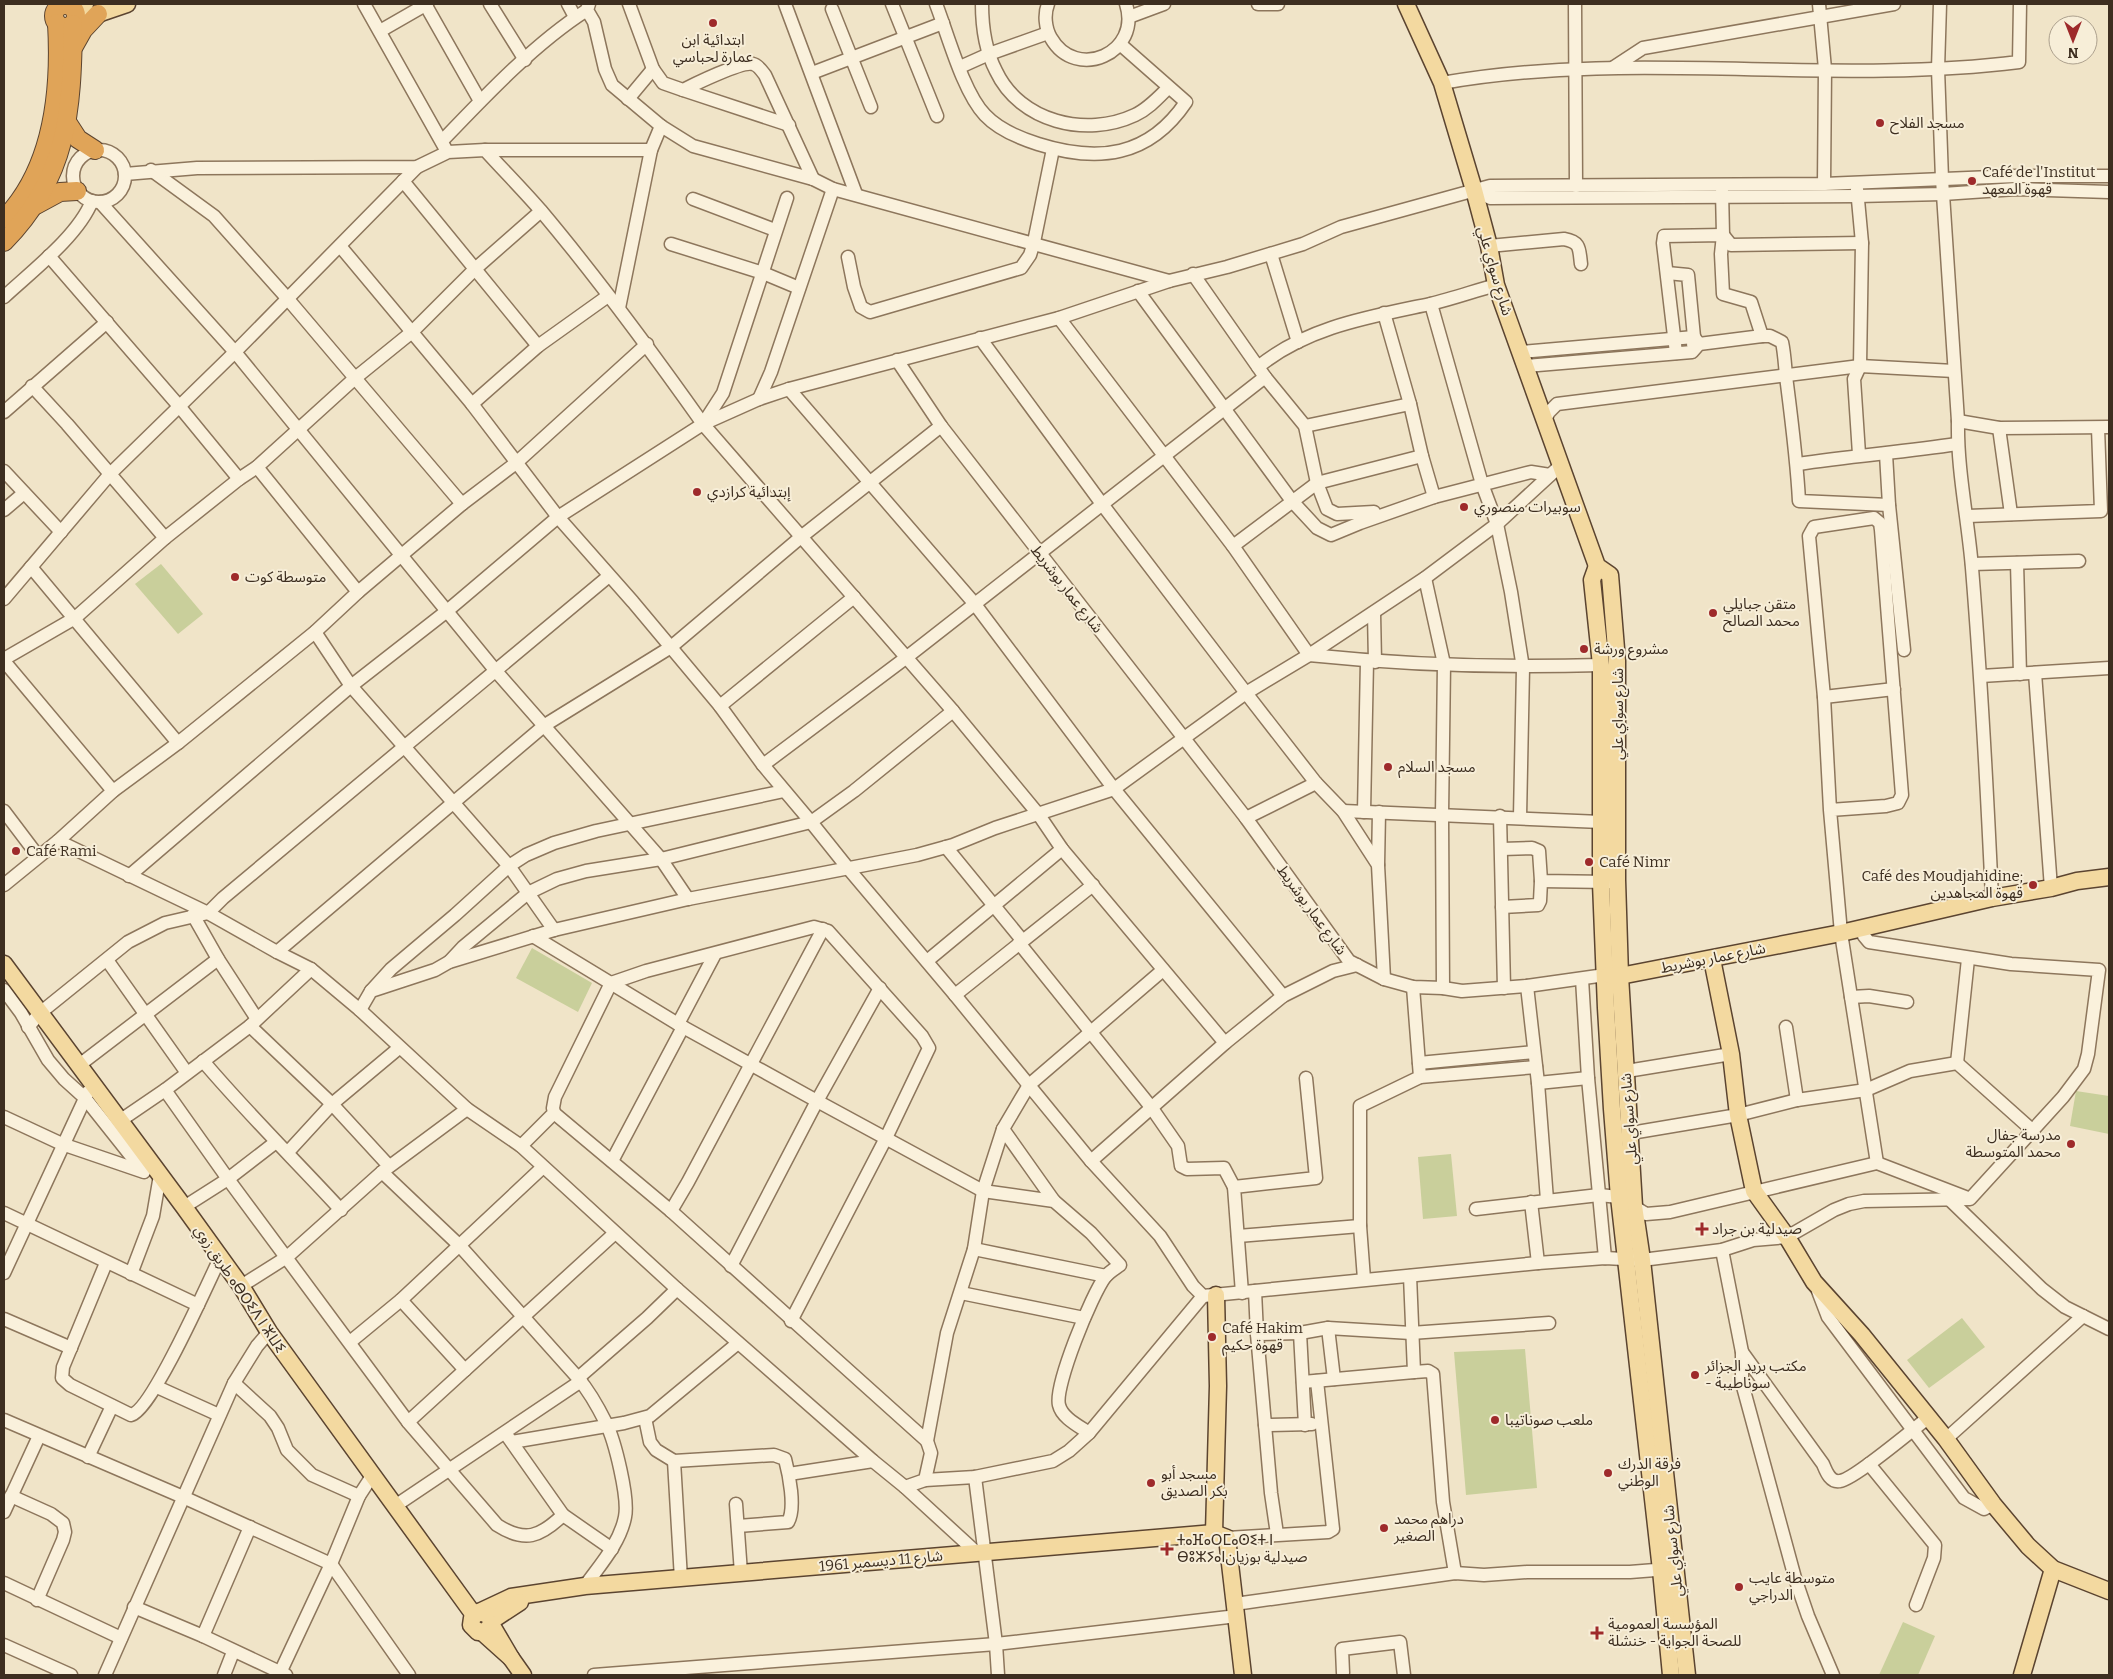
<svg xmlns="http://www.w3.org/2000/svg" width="2113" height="1679" viewBox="0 0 2113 1679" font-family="Bitter,'Noto Sans Arabic','Noto Sans Tifinagh',serif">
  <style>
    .green { fill: #c9cf9b }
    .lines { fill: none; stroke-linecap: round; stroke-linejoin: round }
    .minor-casing { stroke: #8d765c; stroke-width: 15 }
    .major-casing { stroke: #5b4430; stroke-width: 19 }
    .highway-casing { stroke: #5b4430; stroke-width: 20 }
    .minor { stroke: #faf1dc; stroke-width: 12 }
    .major { stroke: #f3d9a0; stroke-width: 16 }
    .highway { stroke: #e0a458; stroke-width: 18 }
    .poi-dot { fill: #9e2a2b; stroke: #f7eed8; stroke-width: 2 }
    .labels { text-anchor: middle; stroke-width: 4; stroke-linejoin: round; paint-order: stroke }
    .poi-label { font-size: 15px; fill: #3d2e20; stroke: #f7eed8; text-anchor: start }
    .street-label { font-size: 15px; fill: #3d2e20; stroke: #f7eed8 }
  </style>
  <rect width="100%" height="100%" fill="#f0e4c8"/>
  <!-- green -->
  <g class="green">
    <polygon points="161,564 203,614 178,634 135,584"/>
    <polygon points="532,948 592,983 578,1012 516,978"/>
    <polygon points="2076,1091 2109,1096 2109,1134 2070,1126"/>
    <polygon points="1451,1154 1457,1216 1423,1219 1418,1157"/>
    <polygon points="1962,1318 1985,1347 1929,1388 1907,1360"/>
    <polygon points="1525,1349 1537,1488 1466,1495 1454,1352"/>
    <polygon points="1903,1622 1935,1636 1918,1675 1879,1675"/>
  </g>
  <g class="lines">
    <!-- minor casing -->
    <g class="minor-casing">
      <g id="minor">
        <polyline points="364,4 445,148"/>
        <polyline points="425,4 480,101"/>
        <polyline points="490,4 525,60"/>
        <polyline points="568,4 575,17"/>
        <polyline points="589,4 587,10 594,22 605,69 612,85 661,126 693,146 813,179 833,189 1169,281"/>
        <path d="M629 4 653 69 663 83 683 90C695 84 742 61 753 64 758 65 762 71 765 75L813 179"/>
        <polyline points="785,4 856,194"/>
        <polyline points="892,4 937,116"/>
        <path d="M936 4C948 35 963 92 985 115 999 130 1019 138 1038 144 1098 163 1149 157 1186 102L1120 44"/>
        <path d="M982 4C982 27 985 50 996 71 1020 122 1086 138 1135 115 1148 109 1158 98 1168 88"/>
        <path d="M1048 4C1044 14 1045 28 1051 38 1076 82 1142 53 1126 4"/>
        <polyline points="1258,4 1278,4"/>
        <polyline points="1575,4 1576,186"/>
        <polyline points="1819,4 1825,69 1824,184"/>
        <path d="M1940 4 1938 69 1942 179 1958 421C1957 470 1968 519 1972 568 1981 678 1987 788 1992 898"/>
        <polyline points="832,9 871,107"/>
        <polyline points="1129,17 1164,4"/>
        <polyline points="380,31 427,4"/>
        <polyline points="960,67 989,54 1048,33"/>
        <polyline points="1614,67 1643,48 1894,4"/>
        <polyline points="812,73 943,23"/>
        <path d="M1442 83C1632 49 1827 86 2019 62L2020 4"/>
        <polyline points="683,90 789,125"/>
        <polyline points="628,99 653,69"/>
        <path d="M442 141C484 97 535 43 587 10"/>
        <polyline points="485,150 651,150 619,308"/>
        <polyline points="651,150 661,126"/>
        <circle cx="99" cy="176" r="26"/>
        <polyline points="151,170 214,216 287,298 462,504"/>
        <path d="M125 174 197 168 417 167 448 152 485 150C504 171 524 191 542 212 599 280 652 352 703 424L759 399 789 389 1059 318 1169 281 1227 267 1303 244 1341 227 1490 186 1824 184 2016 176H2109"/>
        <polyline points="403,181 538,346"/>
        <polyline points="1857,189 1862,243 1860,366 1854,379 1859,454"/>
        <polyline points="1474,190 1490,198 1857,196 1943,194 2016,189 2109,192"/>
        <polyline points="1722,191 1723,235 1721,254 1723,294 1751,302 1762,336"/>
        <polyline points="693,199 775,230"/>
        <polyline points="100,202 235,352 495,670 661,859 688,899"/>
        <polyline points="671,244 763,273 799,288"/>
        <polyline points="340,246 472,404 558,517 633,602 720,706 763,765 811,822 847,867 955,995 1091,1161 1160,1236 1193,1286 1203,1296 1538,1263 1605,1258 1642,1260 1722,1250 1753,1240 1787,1237 1834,1210 1849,1204 1864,1201 1970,1199 2063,1097 2084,1069 2088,1054 2099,970 2011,964 1869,942 1864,936 1863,927"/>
        <path d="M1489 246 1564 239C1581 242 1579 249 1581 264"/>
        <polyline points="1271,254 1298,342"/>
        <polyline points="49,256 179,406 239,479"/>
        <polyline points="848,257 854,287 861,307 870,312 1021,268 1030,255 1034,242 1053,149"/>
        <polyline points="1667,273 1688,275 1694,337 1693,344"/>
        <polyline points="1193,274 1265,377 1305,426 1317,483 1327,509 1337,514 1374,512"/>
        <polyline points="1138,291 1292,501 1317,528 1331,535 1360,523 1434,497 1422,456 1410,404 1384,313"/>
        <path d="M4 297C32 271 78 236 92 201"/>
        <polyline points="1431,304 1482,484 1497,524 1511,592 1523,668 1520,817"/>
        <path d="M1059 318 1233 546 1309 655C1406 665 1503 668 1601 665"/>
        <polyline points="980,338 1102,504 1246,693 1316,783 1343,811 1378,865 1384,979"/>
        <polyline points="1521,352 1694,337 1699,344"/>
        <polyline points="1676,353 1663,243 1664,236 1723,235 1731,245 1862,243"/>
        <polyline points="897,360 941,426 1246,818 1349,961 1384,979 1413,987 1443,988 1462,991 1527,986 1605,975"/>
        <path d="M1526 366 1692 352 1699 344 1762 336H1770L1782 342C1785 356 1785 370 1787 384 1792 423 1797 462 1799 501L1889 505"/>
        <path d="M1258 367C1307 327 1369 317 1430 304 1452 299 1474 291 1496 285"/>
        <polyline points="32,386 67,424 165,538"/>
        <polyline points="789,389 974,603 1114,789 1283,996"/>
        <polyline points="759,399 771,372 833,189"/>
        <polyline points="472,404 538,346 608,296"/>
        <polyline points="4,412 107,322"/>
        <polyline points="1545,419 1549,412 1557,404 1860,366 1954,371"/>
        <polyline points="1958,421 1999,428 2109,427"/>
        <polyline points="703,424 953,711 1039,815 1062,849 1225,1043"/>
        <polyline points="1305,426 1410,404"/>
        <polyline points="1999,428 2011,514"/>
        <polyline points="1886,454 1889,505 1904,650"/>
        <path d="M1798 464C1851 456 1904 452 1957 444"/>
        <polyline points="257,467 358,592"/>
        <polyline points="4,471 61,532"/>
        <polyline points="1434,497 1531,472 1550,475"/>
        <polyline points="4,510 24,493"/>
        <polyline points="1968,516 2101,511 2098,428"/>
        <polyline points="1233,546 1317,483 1422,456"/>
        <polyline points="2017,563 2020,674"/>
        <polyline points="1972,564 2079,561"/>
        <polyline points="31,567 178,743"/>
        <polyline points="1425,578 1444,664 1442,815 1443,988"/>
        <polyline points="4,599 110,474 235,352 417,167"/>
        <polyline points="1374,613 1375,662"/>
        <polyline points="315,632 351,686 509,866 554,930"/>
        <polyline points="4,659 75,618 165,538 239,479 257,467 354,379 412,332 475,269 541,211"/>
        <polyline points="4,661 113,791"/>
        <polyline points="2035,673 2051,888"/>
        <polyline points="1981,676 2109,668"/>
        <polyline points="1824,697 1894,689"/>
        <polyline points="720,706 854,597"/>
        <polyline points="763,765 907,657 1265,377"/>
        <polyline points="1830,810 1886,806 1898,803 1902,795 1881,530 1880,523 1874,518 1814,527 1809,536 1824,697 1830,810 1841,933 1877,1163"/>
        <polyline points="4,811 38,856"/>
        <polyline points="1343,811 1601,822"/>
        <polyline points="1364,812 1367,661"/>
        <polyline points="1500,816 1504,988"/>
        <polyline points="1246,818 1316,783"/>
        <polyline points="58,841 208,913 277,952 311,969 360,1010 371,991 435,970 449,962 554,930 688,899 917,855 953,845 995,828 1114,789 1246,693 1309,655 1425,578 1497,524 1560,466"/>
        <polyline points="946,847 1022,940"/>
        <polyline points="1502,849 1532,848 1539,851 1541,881 1610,882"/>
        <polyline points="1378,865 1379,812"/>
        <polyline points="129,876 351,686 447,611 558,517 703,424 723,393 787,198"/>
        <polyline points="4,885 58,841 113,791 178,743 315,632 358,592 462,504 516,463 647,344"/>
        <polyline points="1502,907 1538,905 1540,901 1541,881"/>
        <polyline points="193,915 218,959 257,1019"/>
        <path d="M533 936 683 1027 817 1101 983 1191 1054 1201 1091 1233 1120 1265C1116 1268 1109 1272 1105 1277 1092 1294 1054 1386 1059 1405 1062 1418 1079 1426 1089 1433"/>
        <polyline points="1019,943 1151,1107 1178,1146 1181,1166 1187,1169 1224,1168 1234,1187"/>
        <polyline points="277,952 545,725 671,647 801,537 941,426"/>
        <polyline points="107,960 187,1073"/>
        <polyline points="927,961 1062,849"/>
        <polyline points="449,962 463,947 528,893 557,879 586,871 661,859 811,822 854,791 953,711"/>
        <polyline points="1582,979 1588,1078 1605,1258"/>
        <polyline points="1527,986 1538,1083 1547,1200"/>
        <polyline points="4,990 21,1013 48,1060 64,1079 85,1098 143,1171"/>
        <polyline points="371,991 391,969 455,915 509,866 526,855 554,843 596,831 784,791"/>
        <polyline points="955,995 1093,885"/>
        <polyline points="1851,997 1869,996 1907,1002"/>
        <polyline points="360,1010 467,1109 521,1146 677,1289 873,1461 905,1487 977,1553"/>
        <polyline points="678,1024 715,954"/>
        <polyline points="250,1026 332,1104 389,1166"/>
        <polyline points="28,1027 40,1013 128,942 165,923 208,913 223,898 609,576"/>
        <polyline points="1786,1027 1797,1100"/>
        <path d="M203 1061C247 1113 295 1160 341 1210"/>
        <polyline points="1419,1063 1534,1052"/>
        <polyline points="1957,1063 1968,959"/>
        <polyline points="78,1066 218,959"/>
        <polyline points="1627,1071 1731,1054"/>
        <polyline points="1420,1077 1536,1067"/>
        <polyline points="1538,1083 1588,1078"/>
        <path d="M165 1090 228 1179 408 1422 497 1525C525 1543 540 1537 563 1515"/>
        <polyline points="554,1113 671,1211 927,1441"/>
        <polyline points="4,1117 62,1144 144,1172"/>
        <polyline points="121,1120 165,1090 250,1026 311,969"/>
        <polyline points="1003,1129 1054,1201"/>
        <polyline points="1631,1133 1738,1115 1797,1100 1866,1090 1910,1071 1957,1063 2032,1130"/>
        <polyline points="521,1146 554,1113 553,1108 555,1097 611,983 646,971 814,927 828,931 922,1036 929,1048 886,1138 791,1321"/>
        <polyline points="288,1152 332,1104 399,1048"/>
        <polyline points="612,1161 683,1027"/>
        <polyline points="1091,1161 1225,1043 1283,996 1333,971 1357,965"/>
        <path d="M382 1172 460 1246 578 1378C589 1391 598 1407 606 1423 615 1441 629 1498 625 1517 620 1543 600 1565 585 1586"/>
        <polyline points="1951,1201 2042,1289 2065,1307 2109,1329"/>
        <polyline points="1531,1202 1538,1263"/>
        <polyline points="184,1207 228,1179 276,1142"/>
        <polyline points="1476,1209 1599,1195 1619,1197 1646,1214 1670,1212 1877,1163 1968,1198"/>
        <polyline points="671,1211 688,1182 823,929"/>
        <polyline points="4,1213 198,1305"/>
        <polyline points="1238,1236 1360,1226"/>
        <polyline points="974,1249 1106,1276"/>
        <polyline points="1722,1250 1742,1352 1742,1383 1795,1578 1808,1616 1833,1675"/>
        <path d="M106 1263 63 1367 62 1378 70 1385 131 1415C152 1410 208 1283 220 1258"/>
        <polyline points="731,1266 817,1101 880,988"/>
        <polyline points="4,1273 88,1092"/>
        <polyline points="131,1274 153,1216 159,1181"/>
        <polyline points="1364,1279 1360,1226 1360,1106 1420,1077 1413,987"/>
        <polyline points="241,1286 287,1257 382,1172 467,1109"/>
        <polyline points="1255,1291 1257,1334"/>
        <polyline points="1818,1291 1828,1317 1964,1498 1984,1509 1993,1504"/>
        <polyline points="961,1293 1084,1318"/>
        <polyline points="1242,1293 1234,1187 1316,1178 1306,1078"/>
        <polyline points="401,1300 465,1370"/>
        <polyline points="4,1319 71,1348"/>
        <polyline points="1328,1328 1334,1379"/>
        <polyline points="1300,1333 1305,1425"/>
        <polyline points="350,1342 401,1300 543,1167"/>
        <path d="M1742 1352 1823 1464C1826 1471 1830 1483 1840 1481 1853 1480 1915 1428 1929 1417"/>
        <polyline points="1414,1372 1428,1371 1433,1374 1443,1502 1455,1573"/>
        <polyline points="578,1378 647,1318 677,1289"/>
        <polyline points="1303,1382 1414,1372 1410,1276"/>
        <polyline points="234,1383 270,1416 278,1428 287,1450 312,1475 359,1496"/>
        <polyline points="157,1387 219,1415"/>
        <path d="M645 1418 650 1442 656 1450 674 1461 774 1455 785 1459C789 1474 796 1508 788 1522L738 1526"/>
        <polyline points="4,1420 183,1497 331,1564 409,1675"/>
        <polyline points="408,1422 615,1233"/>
        <polyline points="1265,1425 1312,1424"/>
        <polyline points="508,1437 563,1515 612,1549"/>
        <polyline points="1946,1439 2083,1316"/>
        <polyline points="512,1442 624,1423 650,1416 738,1343"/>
        <polyline points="88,1457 112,1406"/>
        <polyline points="674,1461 681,1579"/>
        <polyline points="1869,1464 1935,1545 1934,1558 1916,1605"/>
        <polyline points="789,1474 873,1461"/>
        <polyline points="975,1477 996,1644 998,1675"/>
        <polyline points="925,1480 975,1477 1053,1461 1069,1451 1089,1433 1203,1296"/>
        <polyline points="905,1487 925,1480 931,1453 927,1441 947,1333 974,1249 983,1191 1003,1129 1029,1085 1163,970"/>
        <polyline points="11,1496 51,1514 63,1523 65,1532 63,1540 37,1600"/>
        <polyline points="736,1504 741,1573"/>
        <polyline points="395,1506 581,1381"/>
        <polyline points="4,1512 39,1436"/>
        <polyline points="1277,1534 1271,1493 1257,1334 1300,1333 1328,1328 1411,1333 1549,1323"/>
        <polyline points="1227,1538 1328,1532 1333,1529 1317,1381"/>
        <polyline points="4,1583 121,1638"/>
        <polyline points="1235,1604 1455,1573 1484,1575 1527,1572 1630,1572 1668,1569"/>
        <polyline points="134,1607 203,1636 286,1675"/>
        <polyline points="203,1636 250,1527"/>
        <polyline points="4,1645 71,1675"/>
        <polyline points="1343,1673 1342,1649 1400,1642 1404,1675"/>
        <polyline points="105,1675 234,1383 257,1346 269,1332"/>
        <polyline points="224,1675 233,1652"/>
        <polyline points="279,1675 331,1564 359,1496 372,1476"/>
        <polyline points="594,1675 996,1644 1237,1616"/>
      </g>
    </g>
    <!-- major casing -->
    <g class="major-casing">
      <g id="major">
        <polyline points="1406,4 1442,83 1474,190 1489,246 1496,285 1597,566 1610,575 1617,661 1617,880 1620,976 1634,1206 1642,1260 1687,1675"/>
        <polyline points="74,8 85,4"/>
        <polyline points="86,18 127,4"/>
        <polyline points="1597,566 1592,580 1601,665 1601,883 1606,1008 1612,1109 1619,1197 1661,1570 1671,1675"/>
        <polyline points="1712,959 1731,1054 1738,1115 1754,1191 1787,1237 1814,1282 1862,1335 1946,1439 1993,1504 2028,1546 2053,1569 2109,1591"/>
        <polyline points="4,964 184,1207 241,1286 269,1332 474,1615"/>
        <polyline points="1609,975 1620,976 1841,933 1992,898 2051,888 2077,881 2109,877"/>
        <polyline points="1214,1533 1218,1386 1216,1295"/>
        <polyline points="479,1612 511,1597 585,1586 1214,1533 1227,1538 1243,1675"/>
        <path d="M491 1621 488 1615 479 1612 472 1618 471 1625 478 1632C486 1632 491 1628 491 1621L520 1602"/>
        <polyline points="482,1632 511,1658 491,1624"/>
        <polyline points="511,1658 523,1675"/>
        <polyline points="2022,1675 2053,1569"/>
      </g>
    </g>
    <!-- highway casing -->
    <g class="highway-casing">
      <g id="highway">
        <circle cx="65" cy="16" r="11"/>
        <polyline points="74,46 83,30 98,14"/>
        <polyline points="67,122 78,139 95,150"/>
        <polyline points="36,205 60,192 77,191"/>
        <path d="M4 219C54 168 61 91 57 23"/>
        <path d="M4 242C68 177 72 111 73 24"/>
      </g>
    </g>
    <!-- minor -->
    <use href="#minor" class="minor"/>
    <!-- major -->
    <use href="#major" class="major"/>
    <!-- highway -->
    <use href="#highway" class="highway"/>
  </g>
  <!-- markers -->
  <g class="poi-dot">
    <circle cx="713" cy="23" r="5"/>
    <circle cx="1880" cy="123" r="5"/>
    <circle cx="1972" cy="181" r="5"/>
    <circle cx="697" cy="492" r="5"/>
    <circle cx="1464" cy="507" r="5"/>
    <circle cx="235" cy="577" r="5"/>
    <circle cx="1713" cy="613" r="5"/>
    <circle cx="1584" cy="649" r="5"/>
    <circle cx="1388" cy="767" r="5"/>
    <circle cx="16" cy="851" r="5"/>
    <circle cx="1589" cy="862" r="5"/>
    <circle cx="2033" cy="885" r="5"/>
    <circle cx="2071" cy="1144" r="5"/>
    <path d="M1699.5 1221.5h5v5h5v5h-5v5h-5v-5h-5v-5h5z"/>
    <circle cx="1212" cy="1337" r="5"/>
    <circle cx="1695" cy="1375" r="5"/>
    <circle cx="1495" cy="1420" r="5"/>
    <circle cx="1608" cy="1473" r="5"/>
    <circle cx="1151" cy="1483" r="5"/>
    <circle cx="1384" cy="1528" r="5"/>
    <path d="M1164.5 1541.5h5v5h5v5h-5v5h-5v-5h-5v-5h5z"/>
    <circle cx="1739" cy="1587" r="5"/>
    <path d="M1594.5 1625.5h5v5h5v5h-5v5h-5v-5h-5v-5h5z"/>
  </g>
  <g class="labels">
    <!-- poi labels -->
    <g class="poi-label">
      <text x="713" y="45" text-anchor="middle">ابتدائية ابن<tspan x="713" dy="17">عمارة لحباسي</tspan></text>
      <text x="1890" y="128">مسجد الفلاح</text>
      <text x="1982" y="177">Café de l'Institut<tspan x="1982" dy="17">قهوة المعهد</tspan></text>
      <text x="707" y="497">إبتدائية كرازدي</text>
      <text x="1474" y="512">سوبيرات منصوري</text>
      <text x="245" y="582">متوسطة كوت</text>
      <text x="1723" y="609">متقن جبايلي<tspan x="1723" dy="17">محمد الصالح</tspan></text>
      <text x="1594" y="654">مشروع ورشة</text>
      <text x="1398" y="772">مسجد السلام</text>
      <text x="26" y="856">Café Rami</text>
      <text x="1599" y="867">Café Nimr</text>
      <text x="2023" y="881" text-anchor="end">Café des Moudjahidine;<tspan x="2023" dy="17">قهوة المجاهدين</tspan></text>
      <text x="2061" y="1140" text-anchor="end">مدرسة جفال<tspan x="2061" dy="17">محمد المتوسطة</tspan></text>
      <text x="1712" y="1234">صيدلية بن جراد</text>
      <text x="1222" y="1333">Café Hakim<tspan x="1222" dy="17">قهوة حكيم</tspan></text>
      <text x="1705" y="1371">مكتب بريد الجزائر<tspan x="1705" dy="17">- سوناطيبة</tspan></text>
      <text x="1505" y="1425">ملعب صوناتيبا</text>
      <text x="1618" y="1469">فرقة الدرك<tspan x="1618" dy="17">الوطني</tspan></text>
      <text x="1161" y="1479">مسجد أبو<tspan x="1161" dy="17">بكر الصديق</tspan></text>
      <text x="1394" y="1524">دراهم محمد<tspan x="1394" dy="17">الصغير</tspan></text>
      <text x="1177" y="1545">ⵜⴰⴼⴰⵔⵎⴰⵙⵉⵜ ⵏ<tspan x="1177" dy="17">ⴱⵓⵣⵢⴰⵏصيدلية بوزيان</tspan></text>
      <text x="1749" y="1583">متوسطة عايب<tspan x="1749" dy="17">الدراجي</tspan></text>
      <text x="1608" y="1629">المؤسسة العمومية<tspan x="1608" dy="17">للصحة الجواية - خنشلة</tspan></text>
    </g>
    <!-- street labels -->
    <g class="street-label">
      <text transform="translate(1495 271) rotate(74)" y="5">شارع سواي علي</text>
      <text transform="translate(1067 589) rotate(52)" y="5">شارع عمار بوشريط</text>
      <text transform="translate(1618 714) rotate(-90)" y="5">شارع سواي علي</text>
      <text transform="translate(1312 910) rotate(54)" y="5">شارع عمار بوشريط</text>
      <text transform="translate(1713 958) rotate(-11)" y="5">شارع عمار بوشريط</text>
      <text transform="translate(1629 1119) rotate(-94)" y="5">شارع سواي علي</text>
      <text transform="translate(240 1289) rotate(56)" y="5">طريق زوي ⴰⴱⵔⵉⴷ ⵏ ⵣⵡⵉ</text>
      <text transform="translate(1673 1551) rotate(-96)" y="5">شارع سواي علي</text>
      <text transform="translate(881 1561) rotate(-5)" y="5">شارع 11 ديسمبر 1961</text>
    </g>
  </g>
  <!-- border -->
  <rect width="2113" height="1679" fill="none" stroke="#3d2e20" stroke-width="10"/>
  <!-- north arrow -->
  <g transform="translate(2073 40) rotate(180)"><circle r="24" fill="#f7eed8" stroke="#ada18e"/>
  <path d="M0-4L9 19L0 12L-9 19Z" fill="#9e2a2b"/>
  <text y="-8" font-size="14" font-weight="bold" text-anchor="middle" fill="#3d2e20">N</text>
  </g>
</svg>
